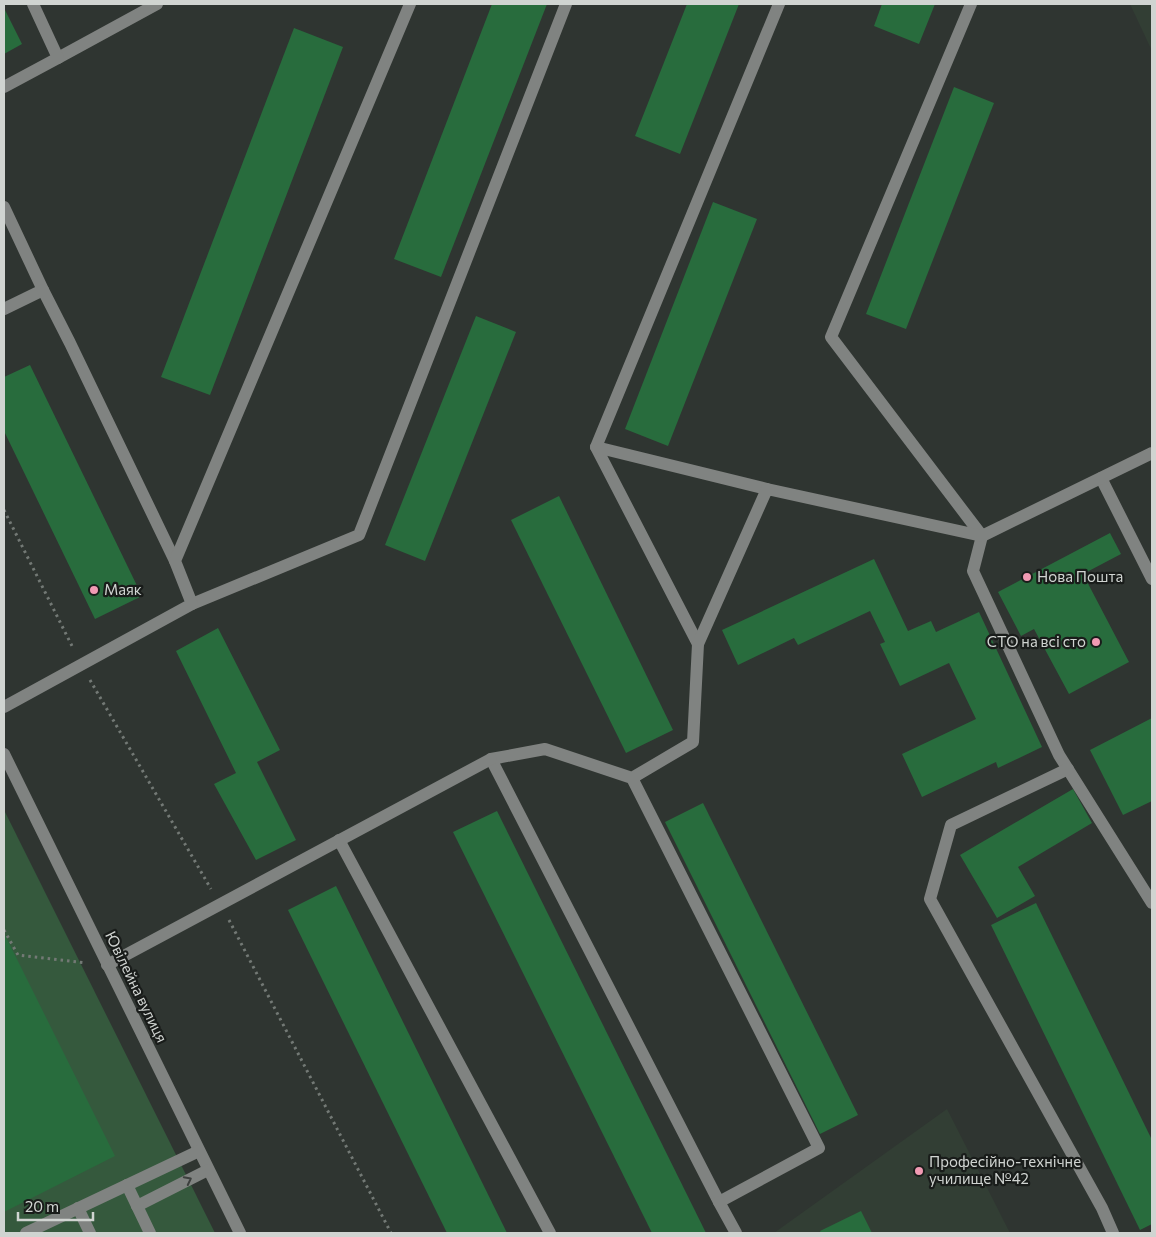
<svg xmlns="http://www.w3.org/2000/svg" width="1156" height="1237" viewBox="0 0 1156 1237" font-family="Commissioner,sans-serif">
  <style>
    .built { fill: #323e34 }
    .green { fill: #35593d }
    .building { fill: #286c3d }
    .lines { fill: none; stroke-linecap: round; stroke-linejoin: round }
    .path { stroke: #737975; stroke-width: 3; stroke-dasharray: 2.5 4; stroke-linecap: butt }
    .minor { stroke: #808381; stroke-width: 12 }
    .oneway { stroke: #3d403e }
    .poi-dot { fill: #f19ab3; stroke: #191c1a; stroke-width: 2 }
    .labels { text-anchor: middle; stroke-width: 4.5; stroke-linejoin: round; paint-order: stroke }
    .poi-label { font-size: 15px; fill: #d0d4d1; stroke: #191c1a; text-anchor: start }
    .street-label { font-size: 15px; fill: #d0d4d1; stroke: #191c1a }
  </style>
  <rect width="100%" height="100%" fill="#2f3531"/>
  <!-- built -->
  <g class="built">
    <polygon points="1130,4 1152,4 1152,51"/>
    <polygon points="947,1109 1010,1233 774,1233"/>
  </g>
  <!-- green -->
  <polygon class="green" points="4,810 215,1233 4,1233"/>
  <!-- building -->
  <g class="building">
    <polygon points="492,4 547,4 441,277 394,259"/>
    <polygon points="687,4 739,4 680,154 635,136"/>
    <polygon points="882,4 935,4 919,44 874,26"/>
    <polygon points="4,8 22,44 4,54"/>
    <polygon points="294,28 343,47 210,395 161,377"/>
    <polygon points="954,87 994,103 906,329 866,314"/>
    <polygon points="713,202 757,219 668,446 625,429"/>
    <polygon points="476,316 516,332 425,561 385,545"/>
    <polygon points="30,365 142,596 95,619 4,431 4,377"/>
    <polygon points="559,496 673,730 626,753 511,520"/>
    <polygon points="1110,533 1121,554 1083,574 1129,662 1069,694 1034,629 1021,636 998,592"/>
    <polygon points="874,559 908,631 931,621 936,632 979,612 1042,747 998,768 996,762 922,797 902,754 976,719 949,663 900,686 880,644 885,642 870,611 798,645 794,638 738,665 722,630"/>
    <polygon points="218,628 280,750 257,762 296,840 256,860 214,784 236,773 176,651"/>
    <polygon points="1152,718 1152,801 1123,815 1090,750"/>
    <polygon points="1073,789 1092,823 1018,867 1035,896 997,918 960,855"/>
    <polygon points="703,803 858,1115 820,1134 665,822"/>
    <polygon points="497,811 706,1233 652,1233 453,832"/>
    <polygon points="336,886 507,1233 447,1233 288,910"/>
    <polygon points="1036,903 1152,1140 1152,1224 1140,1230 991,925"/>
    <polygon points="4,933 115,1156 4,1212"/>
    <polygon points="861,1211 872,1233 821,1233 820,1231"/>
  </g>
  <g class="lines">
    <!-- path -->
    <g class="path">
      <polyline points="4,510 73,648"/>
      <polyline points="90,680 211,889"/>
      <polyline points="229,920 391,1233"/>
      <polyline points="4,930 18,955 86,963"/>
    </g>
    <!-- minor -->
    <g class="minor">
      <polyline points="971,4 831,337 982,536"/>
      <polyline points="58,58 157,4"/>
      <polyline points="4,87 58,58 33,4"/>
      <polyline points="4,207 43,290 4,309"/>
      <polyline points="43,290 70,343 175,561"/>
      <polyline points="596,447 698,644"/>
      <polyline points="1101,478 1152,579"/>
      <polyline points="767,489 596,447 779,4"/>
      <polyline points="982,536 973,571 1059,755 1152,903"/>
      <polyline points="192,604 359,535 566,4"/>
      <polyline points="4,707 192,604 175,561 410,4"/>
      <polyline points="4,754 240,1233"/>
      <polyline points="1068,769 951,825 930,899 1102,1208 1113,1233"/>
      <polyline points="632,778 545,749 491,759 719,1202 819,1148 632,778 693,742 698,644 767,489 982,536 1152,453"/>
      <polyline points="339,840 550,1233"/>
      <polyline points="107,965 491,759"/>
      <polyline points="127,1185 150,1233"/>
      <polyline points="719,1202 736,1233"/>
      <polyline points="137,1206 208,1170"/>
      <polyline points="78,1208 90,1233"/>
      <polyline points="26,1233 199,1151"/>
    </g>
  </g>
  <!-- one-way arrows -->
  <defs><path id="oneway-chevron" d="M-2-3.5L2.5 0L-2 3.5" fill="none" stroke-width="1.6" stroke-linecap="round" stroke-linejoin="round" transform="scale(1.25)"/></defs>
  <use class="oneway" href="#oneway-chevron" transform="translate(188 1180) rotate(-27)"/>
  <!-- markers -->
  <g class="poi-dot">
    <circle cx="1027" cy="577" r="5"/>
    <circle cx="94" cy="590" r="5"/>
    <circle cx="1096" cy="642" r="5"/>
    <circle cx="919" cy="1171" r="5"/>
  </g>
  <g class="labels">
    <!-- poi labels -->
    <g class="poi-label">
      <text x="1037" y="582">Нова Пошта</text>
      <text x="104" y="595">Маяк</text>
      <text x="1086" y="647" text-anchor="end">СТО на всі сто</text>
      <text x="929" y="1167">Професійно-технічне<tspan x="929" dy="17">училище №42</tspan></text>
    </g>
    <!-- street labels -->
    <g class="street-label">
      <text transform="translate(136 987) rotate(64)" y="5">Ювілейна вулиця</text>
    </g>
  </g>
  <!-- border -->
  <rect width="1156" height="1237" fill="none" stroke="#d0d4d1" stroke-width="10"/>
  <!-- scale -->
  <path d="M18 1212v8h75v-8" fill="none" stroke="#d0d4d1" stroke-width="2.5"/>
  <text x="25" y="1212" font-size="15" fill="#d0d4d1" stroke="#191c1a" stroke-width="4" paint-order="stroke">20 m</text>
</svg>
